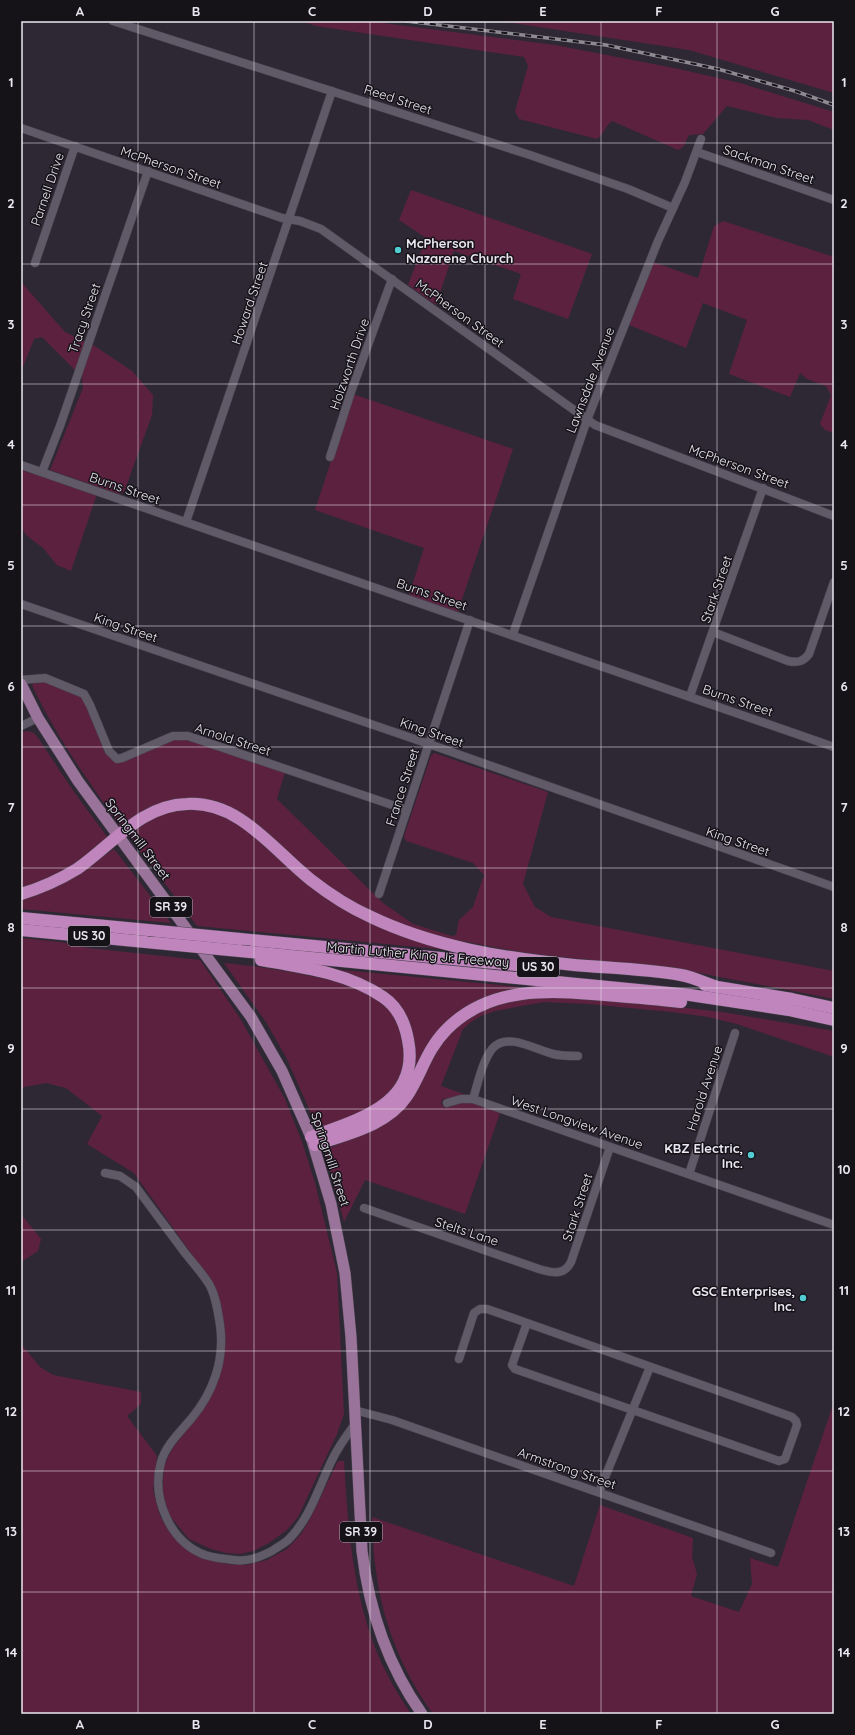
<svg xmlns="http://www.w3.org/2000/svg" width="855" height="1735" viewBox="0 0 855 1735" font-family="Quicksand,sans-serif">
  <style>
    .green { fill: #5d2140 }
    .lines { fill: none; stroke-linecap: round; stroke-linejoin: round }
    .minor-casing { stroke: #49444f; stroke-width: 9 }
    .major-casing { stroke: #49444f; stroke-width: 12 }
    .highway-casing { stroke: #49444f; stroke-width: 13 }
    .minor { stroke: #605967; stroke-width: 8 }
    .major { stroke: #9a739a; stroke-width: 11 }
    .highway { stroke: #c085bc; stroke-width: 12 }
    .rail-casing { stroke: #8e8a94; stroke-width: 3.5 }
    .rail { stroke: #151218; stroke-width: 2; stroke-dasharray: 6; stroke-linecap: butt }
    .highway-bridge-casing { stroke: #49444f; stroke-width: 13; stroke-linecap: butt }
    .highway-bridge { stroke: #c085bc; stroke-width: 12 }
    .grid { fill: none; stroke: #ebe7f0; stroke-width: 1; stroke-opacity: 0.55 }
    .poi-dot { fill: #52ccd1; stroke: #151218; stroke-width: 1.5 }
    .labels { text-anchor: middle; stroke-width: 3; stroke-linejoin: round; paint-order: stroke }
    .shield { fill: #151218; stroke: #aba7af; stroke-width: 1 }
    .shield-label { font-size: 12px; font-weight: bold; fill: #ebe7f0 }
    .street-label { font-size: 13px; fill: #ebe7f0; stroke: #151218 }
    .poi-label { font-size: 13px; font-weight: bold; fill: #ebe7f0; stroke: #151218; text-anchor: end }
    .neatline { fill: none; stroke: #ebe7f0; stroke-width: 1.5 }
    .grid-label { font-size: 13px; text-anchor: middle; font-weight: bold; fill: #ebe7f0 }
  </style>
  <rect width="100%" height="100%" fill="#2e2835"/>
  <!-- green -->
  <g class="green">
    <path d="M301 21H367L555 45 679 69 740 83 834 112V130L808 120 777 118 727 106 703 134 689 135 683 147 678 150 612 121C605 126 604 134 597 139L519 119 515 111 528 66 524 57 316 26Z"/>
    <polygon points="500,21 834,21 834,93 689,50"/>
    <polygon points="411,190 592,254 568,319 513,299 521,274 454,251 436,305 408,285 426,238 399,220"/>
    <polygon points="723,221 834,257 834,433 825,430 820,424 831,395 826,386 807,379 800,373 790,397 729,374 747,320 703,303 686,348 629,325 653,262 698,278 714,226"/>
    <polygon points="21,282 65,332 93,345 132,371 153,395 152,415 124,492 119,494 50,470 83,388 82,377 42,337 34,339 21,372"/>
    <polygon points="353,394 513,449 457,614 409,595 424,548 315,510"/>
    <polygon points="21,470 97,494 71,571 57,565 43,548 26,535 21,527"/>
    <path d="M40 680 84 697 104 751 114 761 122 762 173 740 188 739 285 772 277 799 383 903 413 924 452 936 456 935 459 920 473 907 484 875 473 863 406 841 404 836 431 756 434 753 548 792 523 884 535 907 551 917 834 971V999L684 970 526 953 440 937 392 922 351 901 313 875 242 814C196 784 164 801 120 826 87 779 57 738 32 685L36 681Z"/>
    <polygon points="28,731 34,733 38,738 74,792 108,838 79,862 45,880 21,888 21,732"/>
    <path d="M197 808 235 820 311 885 449 950 197 926 129 836C154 815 165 812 197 808Z"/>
    <polygon points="114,849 171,923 21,909 21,899 85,869"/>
    <polygon points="21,938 60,942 89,948 200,960 240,1018 285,1099 302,1142 315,1183 337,1273 344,1414 337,1434 298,1517 287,1530 269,1543 253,1551 240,1554 226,1553 211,1549 189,1539 169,1515 162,1491 164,1466 172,1449 205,1405 219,1373 224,1358 224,1342 211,1281 134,1173 87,1144 102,1116 66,1088 46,1083 24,1087 21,1091"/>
    <path d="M224 963C257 966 288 971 320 978 335 981 353 985 367 992 374 996 384 1002 389 1008 407 1030 411 1070 391 1093 373 1113 342 1120 318 1129L286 1057 266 1022Z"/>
    <path d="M332 969 521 987V989L482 999 415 1070 413 1069C416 1050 414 1033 405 1016Z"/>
    <path d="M558 997 669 1006 722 1012 834 1031V1057L737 1024 708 1017 672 1012 589 1004 544 1002 495 1011 481 1016 471 1022 463 1029 441 1086 466 1095 443 1099 441 1103 444 1107C451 1108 456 1104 463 1103 475 1101 489 1109 500 1113L465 1214 365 1180 344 1222 325 1150 376 1128 449 1032 477 1012 512 999Z"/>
    <polygon points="21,1214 41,1239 38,1251 21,1262"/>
    <path d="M21 1344 40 1367 53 1375 141 1392V1404L127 1416 157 1456 153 1490 160 1516 169 1531 204 1558 225 1564 247 1565 267 1560 287 1549 301 1534 309 1521 338 1461H344C348 1530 353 1600 382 1664 390 1681 400 1698 411 1714H21Z"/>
    <path d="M834 1402V1714H433C402 1671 383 1624 376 1571 373 1553 373 1535 372 1517L574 1586 600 1505 693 1538 692 1557 697 1574 691 1596 739 1612 752 1584 750 1558 778 1567Z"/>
  </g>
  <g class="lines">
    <!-- minor casing -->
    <g class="minor-casing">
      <g id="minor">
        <polyline points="113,21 530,155 628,189 673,208"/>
        <polyline points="21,128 282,218 300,221 321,229 595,425 834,516"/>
        <polyline points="697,152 834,200"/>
        <polyline points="35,263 75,146"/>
        <polyline points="330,457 351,392 392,279"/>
        <polyline points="21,465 834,747"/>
        <polyline points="42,472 60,426 148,171"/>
        <polyline points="186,522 332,91"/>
        <polyline points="21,604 429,744 834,887"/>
        <path d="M713 632 788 661C797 663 803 662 809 654L834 582"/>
        <polyline points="513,634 587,420 658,241 685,182 701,139"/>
        <polyline points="21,680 45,678 84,694 90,705 109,751 117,759 122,758 173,736 188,736 407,810"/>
        <polyline points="690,696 763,488"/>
        <polyline points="21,726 38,718"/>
        <polyline points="379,894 470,620"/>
        <path d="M473 1099C478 1083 482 1062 492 1049 506 1031 536 1050 553 1054 561 1056 570 1056 578 1056"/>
        <polyline points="447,1103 461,1099 473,1099 834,1225"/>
        <path d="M105 1173 120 1176 136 1187C152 1209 169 1231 185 1253 193 1263 202 1273 209 1284 216 1296 218 1312 220 1325 225 1360 213 1393 191 1419 180 1432 166 1445 161 1462 151 1498 170 1542 205 1555 215 1558 224 1559 234 1560 248 1562 260 1557 272 1551 277 1547 284 1544 288 1540 310 1519 319 1486 332 1460 338 1447 347 1435 355 1424"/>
        <polyline points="689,1174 735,1033"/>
        <path d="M364 1208 539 1269C552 1273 564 1276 571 1262L610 1147"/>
        <polyline points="459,1359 474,1313 480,1309 487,1309 527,1323 792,1417 796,1421 797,1425 785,1459 779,1461 515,1369 512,1365 527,1323"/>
        <polyline points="354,1410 392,1420 771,1553"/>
        <polyline points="599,1492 650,1367"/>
      </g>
    </g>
    <!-- major casing -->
    <g class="major-casing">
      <path id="major" d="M21 684 38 718 78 781 251 1017 282 1071 311 1137 331 1204 345 1273 351 1337 362 1551C369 1610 388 1666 422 1714"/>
    </g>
    <!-- highway casing -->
    <g class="highway-casing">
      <g id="highway">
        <path d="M21 894C41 888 59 880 77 869 112 845 141 805 187 804 240 801 273 850 311 880 329 894 349 907 369 916 433 947 504 958 574 965 609 968 646 969 681 975 692 977 703 982 714 986"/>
        <polyline points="21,918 148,930"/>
        <polyline points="21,930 156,943"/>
        <polyline points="240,939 516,965"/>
        <polyline points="250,952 690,995 789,1010 834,1020"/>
        <path d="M261 960C302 967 348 973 383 997 398 1007 405 1023 408 1040 421 1104 357 1120 311 1137"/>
        <polyline points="705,985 792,999 834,1008"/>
        <path d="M315 1145C346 1134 387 1126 407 1096 422 1073 426 1050 447 1029 490 986 549 990 605 995 630 997 655 999 681 1002"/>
      </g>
    </g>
    <!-- minor -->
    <use href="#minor" class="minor"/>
    <!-- major -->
    <use href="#major" class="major"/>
    <!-- highway -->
    <use href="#highway" class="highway"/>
    <!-- rail casing -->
    <g class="rail-casing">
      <polyline id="rail" points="406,21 606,45 718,69 795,91 834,105"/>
    </g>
    <!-- rail -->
    <use href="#rail" class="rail"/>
    <!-- highway-bridge casing -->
    <g class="highway-bridge-casing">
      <g id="highway-bridge">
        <polyline points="148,930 240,939"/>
        <polyline points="156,943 250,952"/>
      </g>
    </g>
    <!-- highway-bridge -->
    <use href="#highway-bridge" class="highway-bridge"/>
  </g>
  <!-- grid -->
  <path class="grid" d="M138 21V1714M254 21V1714M370 21V1714M485 21V1714M601 21V1714M717 21V1714M21 143H834M21 264H834M21 384H834M21 505H834M21 626H834M21 747H834M21 868H834M21 988H834M21 1109H834M21 1230H834M21 1351H834M21 1471H834M21 1592H834"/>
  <!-- markers -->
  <g class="poi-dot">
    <circle cx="398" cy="250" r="4"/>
    <circle cx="751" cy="1155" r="4"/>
    <circle cx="803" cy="1298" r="4"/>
  </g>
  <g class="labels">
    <!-- shield labels -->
    <g class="shield">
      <rect x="150" y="897" width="42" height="20" rx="3"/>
      <rect x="68" y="926" width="42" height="20" rx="3"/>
      <rect x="517" y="957" width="42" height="20" rx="3"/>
      <rect x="340" y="1522" width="42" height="20" rx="3"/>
    </g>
    <g class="shield-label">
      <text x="171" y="911">SR 39</text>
      <text x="89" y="940">US 30</text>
      <text x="538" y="971">US 30</text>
      <text x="361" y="1536">SR 39</text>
    </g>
    <!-- street labels -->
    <g class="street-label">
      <text transform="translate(398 99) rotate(18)" y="5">Reed Street</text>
      <text transform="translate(769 164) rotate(19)" y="5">Sackman Street</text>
      <text transform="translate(171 167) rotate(19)" y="5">McPherson Street</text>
      <text transform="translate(47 189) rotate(-71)" y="5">Parnell Drive</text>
      <text transform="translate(249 303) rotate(-71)" y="5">Howard Street</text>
      <text transform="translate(460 313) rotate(36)" y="5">McPherson Street</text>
      <text transform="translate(84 318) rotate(-71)" y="5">Tracy Street</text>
      <text transform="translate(349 364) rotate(-71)" y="5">Holzworth Drive</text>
      <text transform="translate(590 380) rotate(-69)" y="5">Lawnsdale Avenue</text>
      <text transform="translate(739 466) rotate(20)" y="5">McPherson Street</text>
      <text transform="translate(125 488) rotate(19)" y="5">Burns Street</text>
      <text transform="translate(716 589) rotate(-71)" y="5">Stark Street</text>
      <text transform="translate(432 594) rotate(19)" y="5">Burns Street</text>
      <text transform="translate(126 627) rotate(19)" y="5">King Street</text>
      <text transform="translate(738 700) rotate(19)" y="5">Burns Street</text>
      <text transform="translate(432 732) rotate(19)" y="5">King Street</text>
      <text transform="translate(233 739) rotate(18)" y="5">Arnold Street</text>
      <text transform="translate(402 787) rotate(-72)" y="5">France Street</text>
      <text transform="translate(138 839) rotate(53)" y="5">Springmill Street</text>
      <text transform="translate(738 841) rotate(19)" y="5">King Street</text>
      <text transform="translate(418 954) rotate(5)" y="5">Martin Luther King Jr. Freeway</text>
      <text transform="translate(704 1088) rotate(-72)" y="5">Harold Avenue</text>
      <text transform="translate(577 1122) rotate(19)" y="5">West Longview Avenue</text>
      <text transform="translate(331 1159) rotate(72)" y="5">Springmill Street</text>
      <text transform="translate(577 1207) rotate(-72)" y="5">Stark Street</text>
      <text transform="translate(467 1231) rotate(18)" y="5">Stelts Lane</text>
      <text transform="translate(567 1468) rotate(19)" y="5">Armstrong Street</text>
    </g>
    <!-- poi labels -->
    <g class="poi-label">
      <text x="406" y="248" text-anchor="start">McPherson<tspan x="406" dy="15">Nazarene Church</tspan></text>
      <text x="743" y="1153">KBZ Electric,<tspan x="743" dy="15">Inc.</tspan></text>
      <text x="795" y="1296">GSC Enterprises,<tspan x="795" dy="15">Inc.</tspan></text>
    </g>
  </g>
  <!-- border -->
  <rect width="855" height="1735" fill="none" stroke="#151218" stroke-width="44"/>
  <rect x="22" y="22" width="811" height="1691" class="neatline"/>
  <g class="grid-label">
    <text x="80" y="16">A</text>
    <text x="196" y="16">B</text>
    <text x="312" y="16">C</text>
    <text x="428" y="16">D</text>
    <text x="543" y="16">E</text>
    <text x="659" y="16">F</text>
    <text x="775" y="16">G</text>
    <text x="11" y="87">1</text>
    <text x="844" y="87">1</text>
    <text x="11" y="208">2</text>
    <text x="844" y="208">2</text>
    <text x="11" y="329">3</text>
    <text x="844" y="329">3</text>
    <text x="11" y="449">4</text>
    <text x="844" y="449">4</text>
    <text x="11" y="570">5</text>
    <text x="844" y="570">5</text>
    <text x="11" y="691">6</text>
    <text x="844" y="691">6</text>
    <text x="11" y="812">7</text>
    <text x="844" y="812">7</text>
    <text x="11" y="932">8</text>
    <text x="844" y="932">8</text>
    <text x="11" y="1053">9</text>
    <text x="844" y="1053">9</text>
    <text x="11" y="1174">10</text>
    <text x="844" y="1174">10</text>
    <text x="11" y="1295">11</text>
    <text x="844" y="1295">11</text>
    <text x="11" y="1416">12</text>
    <text x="844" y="1416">12</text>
    <text x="11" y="1536">13</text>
    <text x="844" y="1536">13</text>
    <text x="11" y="1657">14</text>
    <text x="844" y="1657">14</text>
    <text x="80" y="1729">A</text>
    <text x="196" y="1729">B</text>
    <text x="312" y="1729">C</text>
    <text x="428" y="1729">D</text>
    <text x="543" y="1729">E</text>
    <text x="659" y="1729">F</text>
    <text x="775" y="1729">G</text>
  </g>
</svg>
